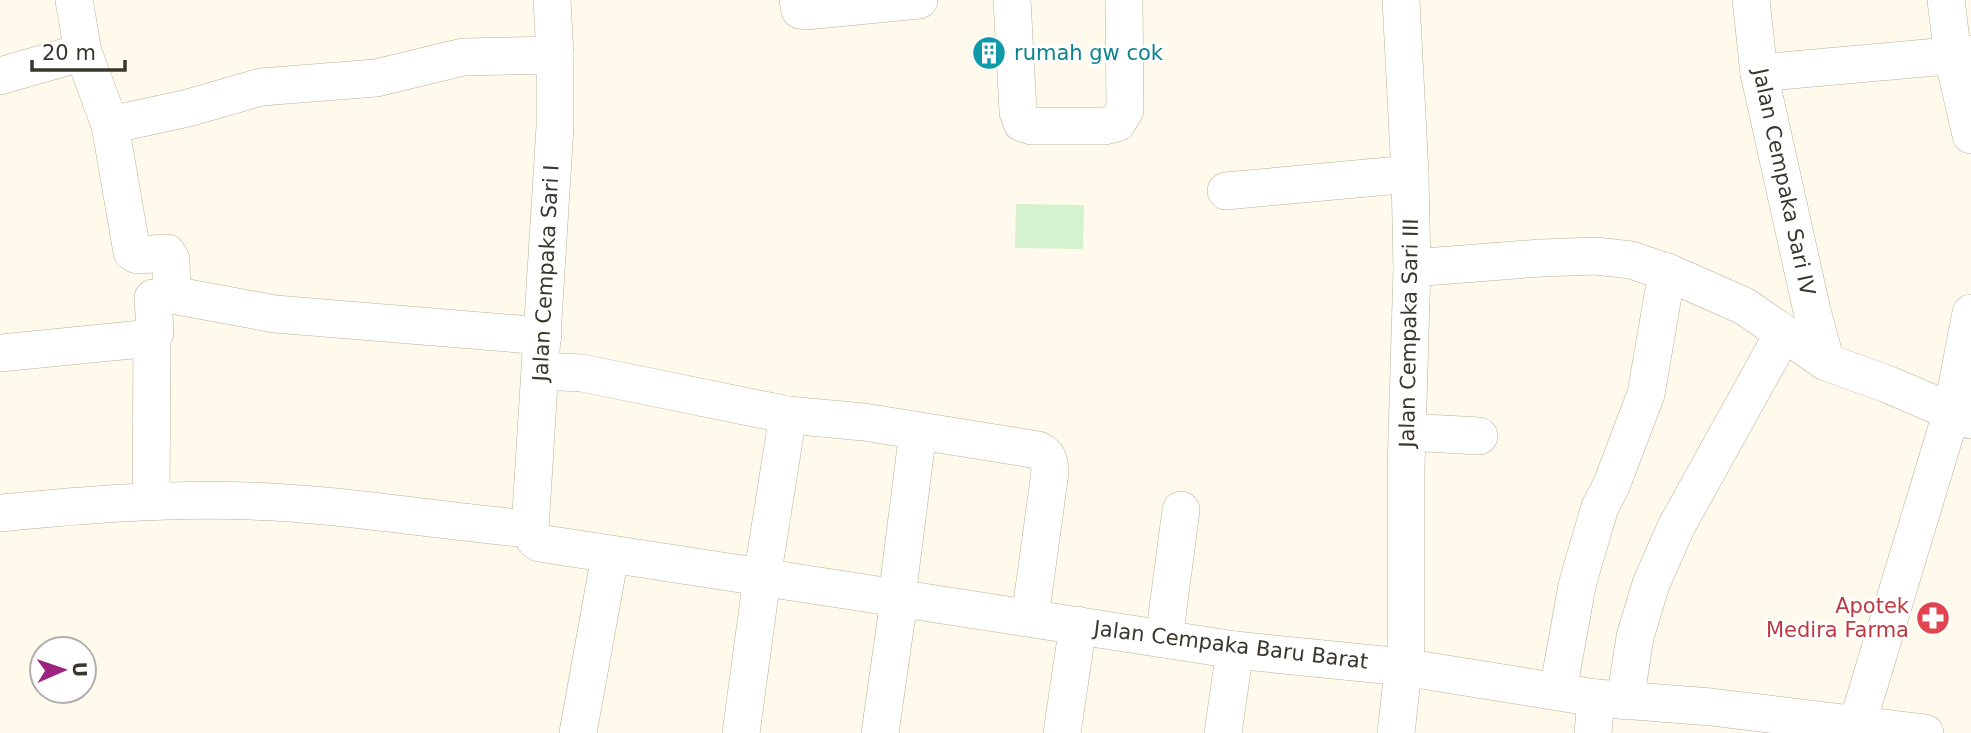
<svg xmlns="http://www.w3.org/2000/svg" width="1971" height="733" viewBox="0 0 1971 733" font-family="'DejaVu Sans',sans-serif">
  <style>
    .green { fill: #d3f2cd }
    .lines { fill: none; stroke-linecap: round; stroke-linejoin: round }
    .minor-casing { stroke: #b7b09a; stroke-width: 38 }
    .minor { stroke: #fff; stroke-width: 37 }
    .labels { text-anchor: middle; stroke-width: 5; stroke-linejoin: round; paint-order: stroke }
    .culture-label { font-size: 21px; fill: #0d838f; stroke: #fff; text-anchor: start }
    .street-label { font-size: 21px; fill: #39362d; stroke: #fff }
    .health-label { font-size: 21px; fill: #be3a42; stroke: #fff; text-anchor: end }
  </style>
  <rect width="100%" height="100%" fill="#fffaec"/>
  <!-- green -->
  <polygon class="green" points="1016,204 1084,205 1083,249 1015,248"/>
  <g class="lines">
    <!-- minor casing -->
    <g class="minor-casing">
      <g id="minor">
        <polyline points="74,0 83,52 110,125 132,252 137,255 167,253 171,259 172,295 275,314 543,336"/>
        <polyline points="552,0 555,55 555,127 530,529 534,539 539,543 1235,650 1403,667 1596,698 1711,707 1925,733"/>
        <polyline points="798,0 800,10 806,11 919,0"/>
        <polyline points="1012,0 1018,112 1022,123 1032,126 1104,126 1117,123 1125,110 1124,0"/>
        <polyline points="1751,0 1759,73 1812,311 1826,362"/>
        <polyline points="1946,0 1953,57 1971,135"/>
        <polyline points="1759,73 1971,54"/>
        <polyline points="0,76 83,52"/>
        <polyline points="110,125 188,108 261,87 376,78 463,57 555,55"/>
        <polyline points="1226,191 1410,174"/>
        <polyline points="1412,268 1541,258 1596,256 1631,260 1667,272 1744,306 1826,362 1887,384 1971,420"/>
        <polyline points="0,353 152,338 155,333 153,298 172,295"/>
        <path d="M541 371 582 373 788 415 864 422 1038 450C1049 455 1049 461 1050 472L1030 618"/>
        <polyline points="1407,432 1479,436"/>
        <polyline points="151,502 152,338"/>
        <path d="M0 513C83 505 166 498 250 501 343 504 437 521 530 529"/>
        <polyline points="1164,639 1181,510"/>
        <polyline points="1558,691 1577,586 1584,561 1600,507 1611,486 1646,394 1667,272"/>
        <polyline points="1625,701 1635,637 1651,584 1676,527 1783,334"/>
        <polyline points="578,733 610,556"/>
        <polyline points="741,733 762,578 788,415"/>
        <polyline points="880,733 897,614 897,597 918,431"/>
        <polyline points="1062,733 1078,625"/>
        <polyline points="1223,733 1235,650"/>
        <polyline points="1396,733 1406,645 1406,469 1412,268 1410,174 1401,0"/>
        <polyline points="1593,733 1596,698"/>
        <polyline points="1856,733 1857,725 1952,411 1971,313"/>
      </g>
    </g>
    <!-- minor -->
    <use href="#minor" class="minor"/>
  </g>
  <!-- icons -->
  <defs>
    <g id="building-disc" transform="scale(1.75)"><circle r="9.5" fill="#0f9aa8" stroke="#fff"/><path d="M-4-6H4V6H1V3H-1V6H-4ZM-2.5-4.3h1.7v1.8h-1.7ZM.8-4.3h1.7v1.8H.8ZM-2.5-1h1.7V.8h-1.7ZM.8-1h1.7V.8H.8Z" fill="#fff"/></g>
    <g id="pharmacy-disc" transform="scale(1.75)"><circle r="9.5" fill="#e0444e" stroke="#fff"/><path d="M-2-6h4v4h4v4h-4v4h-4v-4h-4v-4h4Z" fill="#fff"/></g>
  </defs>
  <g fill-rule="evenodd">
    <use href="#building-disc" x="989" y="53"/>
    <use href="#pharmacy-disc" x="1933" y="618"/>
  </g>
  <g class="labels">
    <!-- culture labels -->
    <g class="culture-label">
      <text x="1014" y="60">rumah gw cok</text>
    </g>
    <!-- street labels -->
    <g class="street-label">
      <text transform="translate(1784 182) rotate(78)" y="7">Jalan Cempaka Sari IV</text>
      <text transform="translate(546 273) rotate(-87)" y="7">Jalan Cempaka Sari I</text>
      <text transform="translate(1409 333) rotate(-89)" y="7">Jalan Cempaka Sari III</text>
      <text transform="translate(1231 645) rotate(7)" y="7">Jalan Cempaka Baru Barat</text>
    </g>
    <!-- health labels -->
    <g class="health-label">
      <text x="1909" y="613">Apotek<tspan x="1909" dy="24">Medira Farma</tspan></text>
    </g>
  </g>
  <!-- north arrow -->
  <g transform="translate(63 670) rotate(88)"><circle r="33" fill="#ffffff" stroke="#b0afab" stroke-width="2"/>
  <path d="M0-5L12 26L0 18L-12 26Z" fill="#9b247e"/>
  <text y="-10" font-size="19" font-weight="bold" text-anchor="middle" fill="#39362d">U</text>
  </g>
  <!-- scale -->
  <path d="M32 60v10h93v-10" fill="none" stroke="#39362d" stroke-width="3.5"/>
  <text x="42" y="60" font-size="21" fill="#39362d" stroke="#ffffff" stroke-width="5" paint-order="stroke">20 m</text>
</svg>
